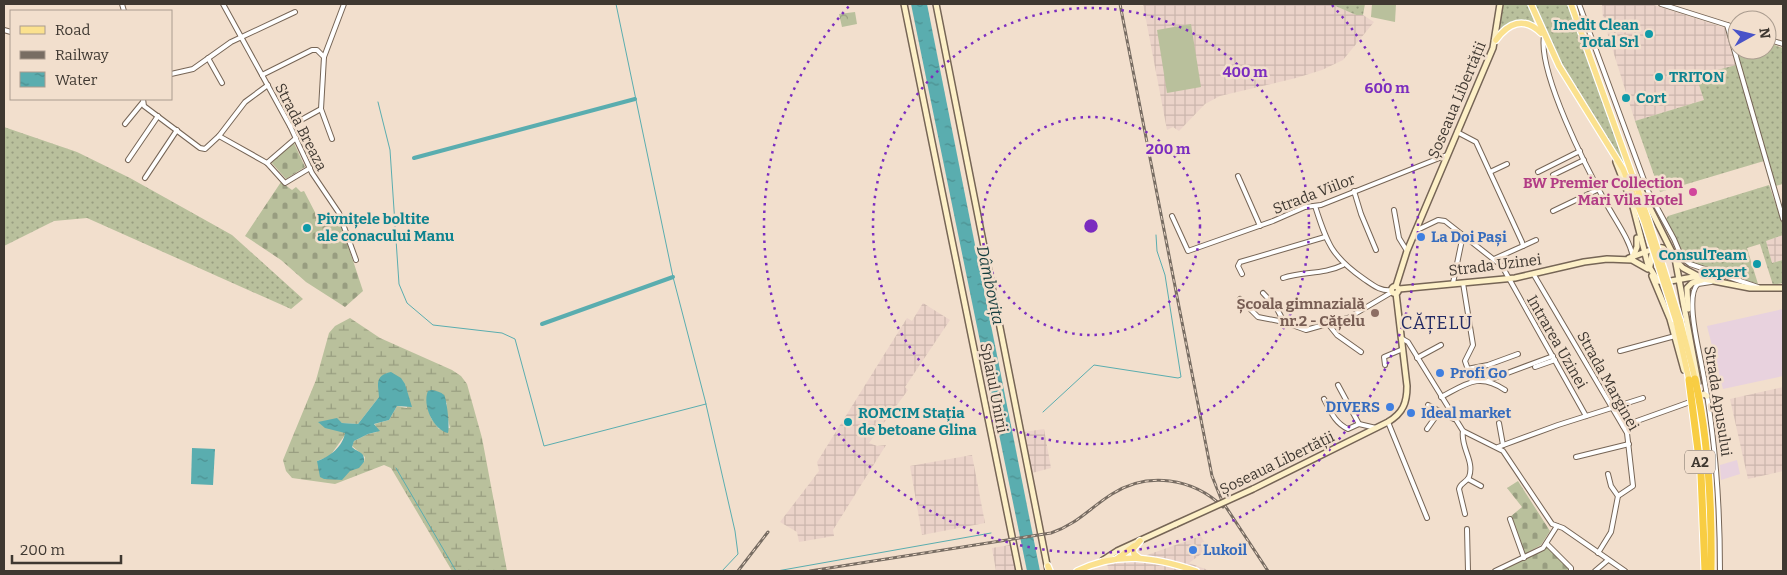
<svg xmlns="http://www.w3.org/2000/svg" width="1787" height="575" viewBox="0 0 1787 575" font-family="Bitter,serif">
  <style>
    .commercial { fill: #e8d2de }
    .industrial { fill: url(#industrial-grid) }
    .grass { fill: url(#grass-dots) }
    .wetland { fill: url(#wetland-marsh); fill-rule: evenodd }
    .cemetery { fill: url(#cemetery-stones) }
    .park { fill: url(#park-crowns) }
    .garden { fill: #b9c09c }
    .water { fill: url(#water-ripples) }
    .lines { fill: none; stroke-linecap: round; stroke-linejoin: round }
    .stream { stroke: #5aadaf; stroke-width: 1 }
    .canal { stroke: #5aadaf; stroke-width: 4 }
    .street-casing { stroke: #766556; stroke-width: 6 }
    .secondary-casing { stroke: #766556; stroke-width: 8 }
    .primary-casing { stroke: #fff; stroke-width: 8 }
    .highway-casing { stroke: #fff; stroke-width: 9 }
    .street { stroke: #fff; stroke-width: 4 }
    .secondary { stroke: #fdf0c7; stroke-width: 5 }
    .primary { stroke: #fbe18e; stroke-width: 5.5 }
    .highway { stroke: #f8cd43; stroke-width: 7 }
    .rail-casing { stroke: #786d63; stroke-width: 3 }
    .rail { stroke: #f2dfcd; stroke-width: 1; stroke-dasharray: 4; stroke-linecap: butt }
    .secondary-bridge-casing { stroke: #766556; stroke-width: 8; stroke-linecap: butt }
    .primary-bridge-casing { stroke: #fff; stroke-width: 8; stroke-linecap: butt }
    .secondary-bridge { stroke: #fdf0c7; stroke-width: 5 }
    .primary-bridge { stroke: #fbe18e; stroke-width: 5.5 }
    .ring { fill: none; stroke: #7b2cbf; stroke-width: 2.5; stroke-dasharray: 2.5 5 }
    .culture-dot { fill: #0f9aa8; stroke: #f2dfcd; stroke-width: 2 }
    .hotel-dot { fill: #d1479c; stroke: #f2dfcd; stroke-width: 2 }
    .shop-dot { fill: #3f7fe0; stroke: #f2dfcd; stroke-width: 2 }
    .education-dot { fill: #8d6e63; stroke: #f2dfcd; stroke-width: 2 }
    .labels { text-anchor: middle; stroke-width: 5; stroke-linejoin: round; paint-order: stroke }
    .shield { fill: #f2dfcd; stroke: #756a60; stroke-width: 1 }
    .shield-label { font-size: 14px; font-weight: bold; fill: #3f3831 }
    .culture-label { font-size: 15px; font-weight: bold; fill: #0d838f; stroke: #f2dfcd; text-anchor: start }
    .street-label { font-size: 15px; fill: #3f3831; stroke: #f2dfcd }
    .hotel-label { font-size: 15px; font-weight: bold; fill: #b23c85; stroke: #f2dfcd; text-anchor: end }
    .shop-label { font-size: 15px; font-weight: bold; fill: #366cbe; stroke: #f2dfcd; text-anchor: start }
    .education-label { font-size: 15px; font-weight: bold; fill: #785e54; stroke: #f2dfcd; text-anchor: end }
    .water-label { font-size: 16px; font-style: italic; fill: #153d3e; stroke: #f2dfcd }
    .quarter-label { font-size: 18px; letter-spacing: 1px; fill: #242b64; stroke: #f2dfcd }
    .centre { fill: #7b2cbf; stroke: #f2dfcd; stroke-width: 2.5 }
    .ring-label { font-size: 15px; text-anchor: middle; font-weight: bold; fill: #7b2cbf; stroke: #f2dfcd; stroke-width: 5; stroke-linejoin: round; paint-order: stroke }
  </style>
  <defs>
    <pattern id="industrial-grid" width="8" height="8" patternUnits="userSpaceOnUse" patternTransform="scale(1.25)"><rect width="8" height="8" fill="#ebd3c9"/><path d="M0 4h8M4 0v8" fill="none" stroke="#cbb6ad"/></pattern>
    <pattern id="grass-dots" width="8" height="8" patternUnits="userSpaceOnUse" patternTransform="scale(1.25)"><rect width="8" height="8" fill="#b9c09c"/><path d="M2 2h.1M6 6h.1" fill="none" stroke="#989d80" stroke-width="1.8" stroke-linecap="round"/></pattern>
    <pattern id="wetland-marsh" width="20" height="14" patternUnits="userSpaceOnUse" patternTransform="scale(1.25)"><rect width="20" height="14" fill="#b9c09c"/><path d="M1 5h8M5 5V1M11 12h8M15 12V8" fill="none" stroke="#989d80"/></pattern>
    <pattern id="cemetery-stones" width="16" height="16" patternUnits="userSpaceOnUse" patternTransform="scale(1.25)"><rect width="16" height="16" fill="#b9c09c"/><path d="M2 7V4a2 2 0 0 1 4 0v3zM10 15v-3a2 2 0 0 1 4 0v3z" fill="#989d80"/></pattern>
    <pattern id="park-crowns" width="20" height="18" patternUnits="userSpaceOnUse" patternTransform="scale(1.25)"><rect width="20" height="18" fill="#b9c09c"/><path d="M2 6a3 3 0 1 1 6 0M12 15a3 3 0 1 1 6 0" fill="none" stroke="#989d80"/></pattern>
    <pattern id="water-ripples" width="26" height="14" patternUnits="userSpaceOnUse" patternTransform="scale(1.25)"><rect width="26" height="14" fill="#5aadaf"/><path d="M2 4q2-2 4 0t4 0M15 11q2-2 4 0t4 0" fill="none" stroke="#4c8e8f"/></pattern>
  </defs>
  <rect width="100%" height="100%" fill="#f2dfcd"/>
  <!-- commercial -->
  <g class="commercial">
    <polygon points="1783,309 1783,376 1723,389 1707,326"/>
    <polygon points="1737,460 1740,474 1721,480 1720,465"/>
  </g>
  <!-- industrial -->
  <g class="industrial">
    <polygon points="1143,4 1331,4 1356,15 1363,15 1374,22 1343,60 1322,70 1296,78 1220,96 1205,104 1179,131 1173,127 1167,130"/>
    <polygon points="1602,4 1651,4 1725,28 1736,66 1704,100 1635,121 1603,19"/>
    <polygon points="1783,235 1783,260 1772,263 1766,241"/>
    <polygon points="923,303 950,320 905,387 908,390 869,443 877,446 886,445 833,530 834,536 799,542 797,532 780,522 819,471 817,462 907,318 912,321"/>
    <polygon points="1783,387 1783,471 1748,479 1730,399"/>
    <polygon points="1044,429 1051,468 1032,473 1024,432"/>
    <polygon points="972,455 985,523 922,535 910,466"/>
    <polygon points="1201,536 1208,549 1189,563 1211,571 1109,571 1107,564 1110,563 1145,561 1147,555"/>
    <polygon points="1010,545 1016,571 996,571 992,548"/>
  </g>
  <!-- grass -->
  <g class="grass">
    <polygon points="1331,4 1365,4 1363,15 1356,15"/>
    <path d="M1502 4H1528L1535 25C1521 18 1513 21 1500 31Z"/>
    <polygon points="1535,4 1567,4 1626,167 1560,60"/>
    <polygon points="1725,28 1737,32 1737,50 1767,50 1767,42 1783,48 1783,184 1772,187 1764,161 1660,192 1635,121 1704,100 1696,76 1736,65"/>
    <polygon points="4,127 77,152 130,178 232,235 303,299 291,309 87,218 54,221 4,246"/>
    <polygon points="1769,185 1783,225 1783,235 1766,241 1772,263 1783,260 1783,283 1773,285 1760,244 1747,248 1758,284 1692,264 1684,257 1666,219 1668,216"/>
  </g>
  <!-- wetland -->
  <path class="wetland" d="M350 318 380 338 452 370 461 376 467 384 482 438 507 571H452L391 468 384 465 335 484 292 478 286 471 283 460 316 380 329 333 335 326ZM405 384 407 408 397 406 389 420 375 424 377 432 368 434 354 441 352 446 365 457 364 462C351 476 334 466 317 461L330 456 345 435V432L335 428 329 429 339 421 342 423 358 424 379 397V393ZM427 393 447 403 446 411 450 428 439 429 431 418Z"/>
  <!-- cemetery -->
  <g class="cemetery">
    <polygon points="294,143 305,167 286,179 271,162"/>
    <polygon points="281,182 292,190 296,187 301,192 304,191 319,220 338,215 363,291 345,307 306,282 281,260 245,236"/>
    <polygon points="1518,481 1550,531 1541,545 1523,555 1510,517 1522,507 1507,488"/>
    <polygon points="1549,546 1570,570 1569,571 1501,571"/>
  </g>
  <!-- park -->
  <polygon class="park" points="855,12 857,24 842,27 839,14"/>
  <!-- garden -->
  <g class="garden">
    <polygon points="1372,4 1396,4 1395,22 1371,17"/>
    <polygon points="1191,24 1201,87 1167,93 1157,30"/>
  </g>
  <!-- water -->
  <g class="water">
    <polygon points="911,4 927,4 1040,571 1027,571"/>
    <path d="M391 372 401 378 405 384 412 407 397 406 389 420 374 424 380 431 368 434 354 441 352 447C358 453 365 451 364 462L359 468 350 471 342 480 324 479 320 477 317 461C330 457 343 446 345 433L325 428 318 422 337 418 342 423 358 424 379 397C379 386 373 376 391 372Z"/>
    <path d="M432 390C436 391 441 392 444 395 447 399 450 429 448 433 433 430 422 404 428 391Z"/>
    <polygon points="192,448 215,449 213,485 191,484"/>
  </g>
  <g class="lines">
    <!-- stream -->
    <g class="stream">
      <polyline points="616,4 673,277 705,400 735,531 738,554 722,571"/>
      <polyline points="378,102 390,150 399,284 407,303 433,325 502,333 515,339 544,446 706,404"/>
      <polyline points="1043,412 1094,365 1178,378 1181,377 1165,275 1157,251 1156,235"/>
      <polyline points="396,468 456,571"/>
      <polyline points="777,571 991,533"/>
    </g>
    <!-- canal -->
    <g class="canal">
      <polyline points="414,158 635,99"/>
      <polyline points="542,324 673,277"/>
    </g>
    <!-- street casing -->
    <g class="street-casing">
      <g id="street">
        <polyline points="122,4 124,11"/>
        <polyline points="223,4 290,126 312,173 339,213 356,260"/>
        <polyline points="1574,4 1577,14"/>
        <polyline points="1579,4 1648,191 1674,239 1682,258 1690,264 1758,287"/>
        <polyline points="1661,4 1737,28"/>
        <polyline points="1727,25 1783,219"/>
        <polyline points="4,30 11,32"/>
        <path d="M1544 36C1538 73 1587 169 1606 203 1615 220 1629 238 1633 257"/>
        <polyline points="1767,39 1783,44"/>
        <polyline points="324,57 344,4"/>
        <polyline points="208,58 222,83"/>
        <polyline points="171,74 193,69 231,42 295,12"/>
        <polyline points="262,75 312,50 317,50 324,57 321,109 290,126"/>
        <polyline points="143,99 144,106 200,148 205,149 219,136 245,102 268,85"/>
        <polyline points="321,109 332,139"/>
        <polyline points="125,124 143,102"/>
        <polyline points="1457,132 1476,142 1522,242 1523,246 1494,259"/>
        <polyline points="219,136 267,163 285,183 310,168"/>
        <polyline points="128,160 158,116"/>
        <polyline points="267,163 296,138"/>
        <polyline points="1490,172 1507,164"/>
        <polyline points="1538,172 1580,151"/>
        <polyline points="1553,175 1584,160"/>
        <polyline points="1238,176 1260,226"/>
        <polyline points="145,178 177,130"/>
        <polyline points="1354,191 1361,214 1376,250"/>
        <path d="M1315 206C1327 243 1331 256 1364 279 1373 285 1381 292 1392 290"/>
        <polyline points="1394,210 1399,238 1407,251"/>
        <polyline points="1553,211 1599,189"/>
        <polyline points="1172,216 1188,251 1273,221 1305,207 1321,205 1447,155"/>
        <polyline points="1415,231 1438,220 1445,221 1502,266 1586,416"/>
        <polyline points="1523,246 1536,240"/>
        <polyline points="1242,274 1238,266 1240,262 1325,237"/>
        <polyline points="1534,275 1627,433 1633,486 1618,496 1611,532 1598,553"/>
        <path d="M1283 278C1303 271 1323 275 1343 265"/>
        <path d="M1711 282 1698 284C1685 295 1698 346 1701 362 1715 431 1720 500 1720 571"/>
        <polyline points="1453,283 1463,235"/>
        <polyline points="1463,283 1473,345 1465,361 1472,381"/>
        <polyline points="1263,293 1276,307 1284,322"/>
        <polyline points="1240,299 1258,317 1284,322 1306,330 1348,318 1392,292"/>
        <polyline points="1329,325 1337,335 1361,352"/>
        <polyline points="1401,338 1408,342 1463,431 1503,451 1552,524 1563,528 1625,571"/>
        <polyline points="1620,351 1675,336"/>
        <polyline points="1417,358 1441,345"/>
        <polyline points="1385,365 1384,357 1403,349"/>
        <polyline points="1535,367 1555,360"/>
        <polyline points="1467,369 1488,365 1518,354"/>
        <polyline points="1486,381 1553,356"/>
        <polyline points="1338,385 1359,424"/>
        <path d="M1441 397C1466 384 1479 372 1505 390"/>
        <path d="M1324 399C1331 412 1335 423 1348 429L1359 424 1376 428"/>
        <polyline points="1428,405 1454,419"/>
        <polyline points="1388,422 1427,518"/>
        <polyline points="1499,423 1503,445"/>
        <polyline points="1623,426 1690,402"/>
        <polyline points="1427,429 1439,412"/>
        <path d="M1463 431C1460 447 1475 461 1469 477 1466 483 1460 483 1459 489L1465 514"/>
        <polyline points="1498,447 1558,425 1643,398"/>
        <polyline points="1576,457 1629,444"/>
        <polyline points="1608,474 1611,486 1618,496"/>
        <polyline points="1468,479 1481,486"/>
        <polyline points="1510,519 1524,558"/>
        <polyline points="1467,529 1468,571"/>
        <polyline points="1547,544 1571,568 1571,571"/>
        <polyline points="1495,571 1543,548 1557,526"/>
        <polyline points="1595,571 1608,560"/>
      </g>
    </g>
    <!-- secondary casing -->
    <g class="secondary-casing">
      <g id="secondary">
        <polyline points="904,4 1019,571"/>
        <polyline points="936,4 1048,570"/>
        <polyline points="1616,162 1632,203 1648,265 1658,281 1665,282 1693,277 1750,288 1783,288"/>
        <polyline points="1638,184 1675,258 1698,382"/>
        <polyline points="1633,257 1637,247 1637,238"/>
        <polyline points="1629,258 1656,248 1663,248 1683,268 1698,276"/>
        <polyline points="1650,266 1652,254 1661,248"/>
        <polyline points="1652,276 1670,319 1684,370"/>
        <polyline points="1396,286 1407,251 1493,48 1500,4"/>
        <circle cx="1395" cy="290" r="3.5"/>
        <polyline points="1399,289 1515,278 1584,262 1607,259 1632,260 1648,269"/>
        <polyline points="1688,309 1687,288 1692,283 1702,280"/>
        <polyline points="1700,396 1704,394 1707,396"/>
        <path d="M1253 489 1388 422C1403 413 1407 403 1407 386L1396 293"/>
        <polyline points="1103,560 1117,551 1176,524"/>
      </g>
    </g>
    <!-- primary casing -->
    <g class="primary-casing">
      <g id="primary">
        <polyline points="1531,4 1559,66 1623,169 1644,221"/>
        <polyline points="1571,4 1648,219"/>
        <path d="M1496 40C1508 23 1524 16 1541 33"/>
        <polyline points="1680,320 1695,379"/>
        <polyline points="1676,321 1689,380"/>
        <polyline points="1118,558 1134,546"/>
        <polyline points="1139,558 1134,554 1133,549 1140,541"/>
        <polyline points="1048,566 1050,571"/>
        <path d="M1077 571C1118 551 1154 557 1196 571"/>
      </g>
    </g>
    <!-- highway casing -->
    <g class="highway-casing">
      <g id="highway">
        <path d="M1695 379C1709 442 1712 507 1711 571"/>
        <polyline points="1689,380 1701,474 1705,571"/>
      </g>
    </g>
    <!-- street -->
    <use href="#street" class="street"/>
    <!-- secondary -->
    <use href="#secondary" class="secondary"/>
    <!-- primary -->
    <use href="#primary" class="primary"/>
    <!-- highway -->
    <use href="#highway" class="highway"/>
    <!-- rail casing -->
    <g class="rail-casing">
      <g id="rail">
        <polyline points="1120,4 1212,476 1222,501 1268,571"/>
        <polyline points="738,571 768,532"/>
        <path d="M810 571 1051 533C1076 525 1091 507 1112 494 1148 471 1193 478 1223 507"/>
      </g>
    </g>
    <!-- rail -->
    <use href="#rail" class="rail"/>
    <!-- secondary-bridge casing -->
    <g class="secondary-bridge-casing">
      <polyline id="secondary-bridge" points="1176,524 1253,489"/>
    </g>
    <!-- primary-bridge casing -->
    <g class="primary-bridge-casing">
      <g id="primary-bridge">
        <polyline points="1648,219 1680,320"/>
        <polyline points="1644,221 1676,321"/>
      </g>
    </g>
    <!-- secondary-bridge -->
    <use href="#secondary-bridge" class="secondary-bridge"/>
    <!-- primary-bridge -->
    <use href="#primary-bridge" class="primary-bridge"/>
  </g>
  <!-- distance rings -->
  <g class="ring">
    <circle cx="1091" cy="226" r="109"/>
    <circle cx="1091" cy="226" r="218"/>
    <path d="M1332 5A327 327 0 1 1 850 5"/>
  </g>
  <!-- markers -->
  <g class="culture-dot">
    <circle cx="1649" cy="34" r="5"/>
    <circle cx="1659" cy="77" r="5"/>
    <circle cx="1626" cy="98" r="5"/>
    <circle cx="307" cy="228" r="5"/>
    <circle cx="1757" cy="264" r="5"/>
    <circle cx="848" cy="422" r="5"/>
  </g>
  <circle class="hotel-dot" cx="1693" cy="192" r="5"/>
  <g class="shop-dot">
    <circle cx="1421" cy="237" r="5"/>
    <circle cx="1440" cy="373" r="5"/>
    <circle cx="1390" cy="407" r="5"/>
    <circle cx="1411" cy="413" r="5"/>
    <circle cx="1193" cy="550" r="5"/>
  </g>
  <circle class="education-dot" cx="1375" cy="313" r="5"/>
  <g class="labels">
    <!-- shield labels -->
    <rect class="shield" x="1685" y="450.5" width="30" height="23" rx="4"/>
    <g class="shield-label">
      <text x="1700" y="467">A2</text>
    </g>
    <!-- culture labels -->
    <g class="culture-label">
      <text x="1639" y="30" text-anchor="end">Inedit Clean<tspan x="1639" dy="17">Total Srl</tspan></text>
      <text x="1669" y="82">TRITON</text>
      <text x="1636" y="103">Cort</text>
      <text x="317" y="224">Pivnițele boltite<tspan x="317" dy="17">ale conacului Manu</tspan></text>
      <text x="1747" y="260" text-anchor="end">ConsulTeam<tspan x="1747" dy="17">expert</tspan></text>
      <text x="858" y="418">ROMCIM Stația<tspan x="858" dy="17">de betoane Glina</tspan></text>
    </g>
    <!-- street labels -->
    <g class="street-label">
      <text transform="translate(1457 100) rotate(-67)" y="5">Șoseaua Libertății</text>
      <text transform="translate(301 127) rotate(63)" y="5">Strada Breaza</text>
      <text transform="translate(1314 194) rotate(-21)" y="5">Strada Viilor</text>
      <text transform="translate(1495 265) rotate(-7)" y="5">Strada Uzinei</text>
      <text transform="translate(1557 342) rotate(60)" y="5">Intrarea Uzinei</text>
      <text transform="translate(1608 381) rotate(61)" y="5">Strada Marginei</text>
      <text transform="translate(994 388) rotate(79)" y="5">Splaiul Unirii</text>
      <text transform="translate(1718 401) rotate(81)" y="5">Strada Apusului</text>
      <text transform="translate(1277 463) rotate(-26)" y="5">Șoseaua Libertății</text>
    </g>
    <!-- hotel labels -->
    <g class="hotel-label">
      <text x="1683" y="188">BW Premier Collection<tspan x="1683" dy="17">Mari Vila Hotel</tspan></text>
    </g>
    <!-- shop labels -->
    <g class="shop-label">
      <text x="1431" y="242">La Doi Pași</text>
      <text x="1450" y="378">Profi Go</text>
      <text x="1380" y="412" text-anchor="end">DIVERS</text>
      <text x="1421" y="418">Ideal market</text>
      <text x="1203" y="555">Lukoil</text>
    </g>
    <!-- education labels -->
    <g class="education-label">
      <text x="1365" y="309">Școala gimnazială<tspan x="1365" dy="17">nr.2 - Cățelu</tspan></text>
    </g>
    <!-- water labels -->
    <g class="water-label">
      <text transform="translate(991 285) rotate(78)" y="6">Dâmbovița</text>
    </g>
    <!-- quarter labels -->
    <g class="quarter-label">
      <text x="1437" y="329">CĂȚELU</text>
    </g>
  </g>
  <circle cx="1091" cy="226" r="8" class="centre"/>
  <g class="ring-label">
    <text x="1245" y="77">400 m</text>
    <text x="1387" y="93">600 m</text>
    <text x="1168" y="154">200 m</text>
  </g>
  <!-- border -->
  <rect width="1787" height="575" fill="none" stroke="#3f3831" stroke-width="10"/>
  <!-- legend -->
  <rect x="10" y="10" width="162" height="90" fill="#f2dfcd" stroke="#aa9c8f"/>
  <rect x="20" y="26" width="25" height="8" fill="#fbe18e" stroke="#aa9c8f"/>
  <text x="55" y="35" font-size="15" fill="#3f3831">Road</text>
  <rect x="20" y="51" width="25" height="8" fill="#786d63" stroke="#aa9c8f"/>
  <text x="55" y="60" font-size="15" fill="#3f3831">Railway</text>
  <rect x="20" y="72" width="25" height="15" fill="url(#water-ripples)" stroke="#aa9c8f"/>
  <text x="55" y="85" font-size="15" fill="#3f3831">Water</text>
  <!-- north arrow -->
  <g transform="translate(1752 35) rotate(82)"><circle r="24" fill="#f2dfcd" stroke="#aa9c8f"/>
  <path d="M0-4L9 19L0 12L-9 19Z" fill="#4953c8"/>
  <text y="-8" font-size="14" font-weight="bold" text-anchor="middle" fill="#3f3831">N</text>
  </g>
  <!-- scale -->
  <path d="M12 555v8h109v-8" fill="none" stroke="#3f3831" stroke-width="2.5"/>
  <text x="20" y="555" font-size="15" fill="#3f3831" stroke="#f2dfcd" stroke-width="4" paint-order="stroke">200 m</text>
</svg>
